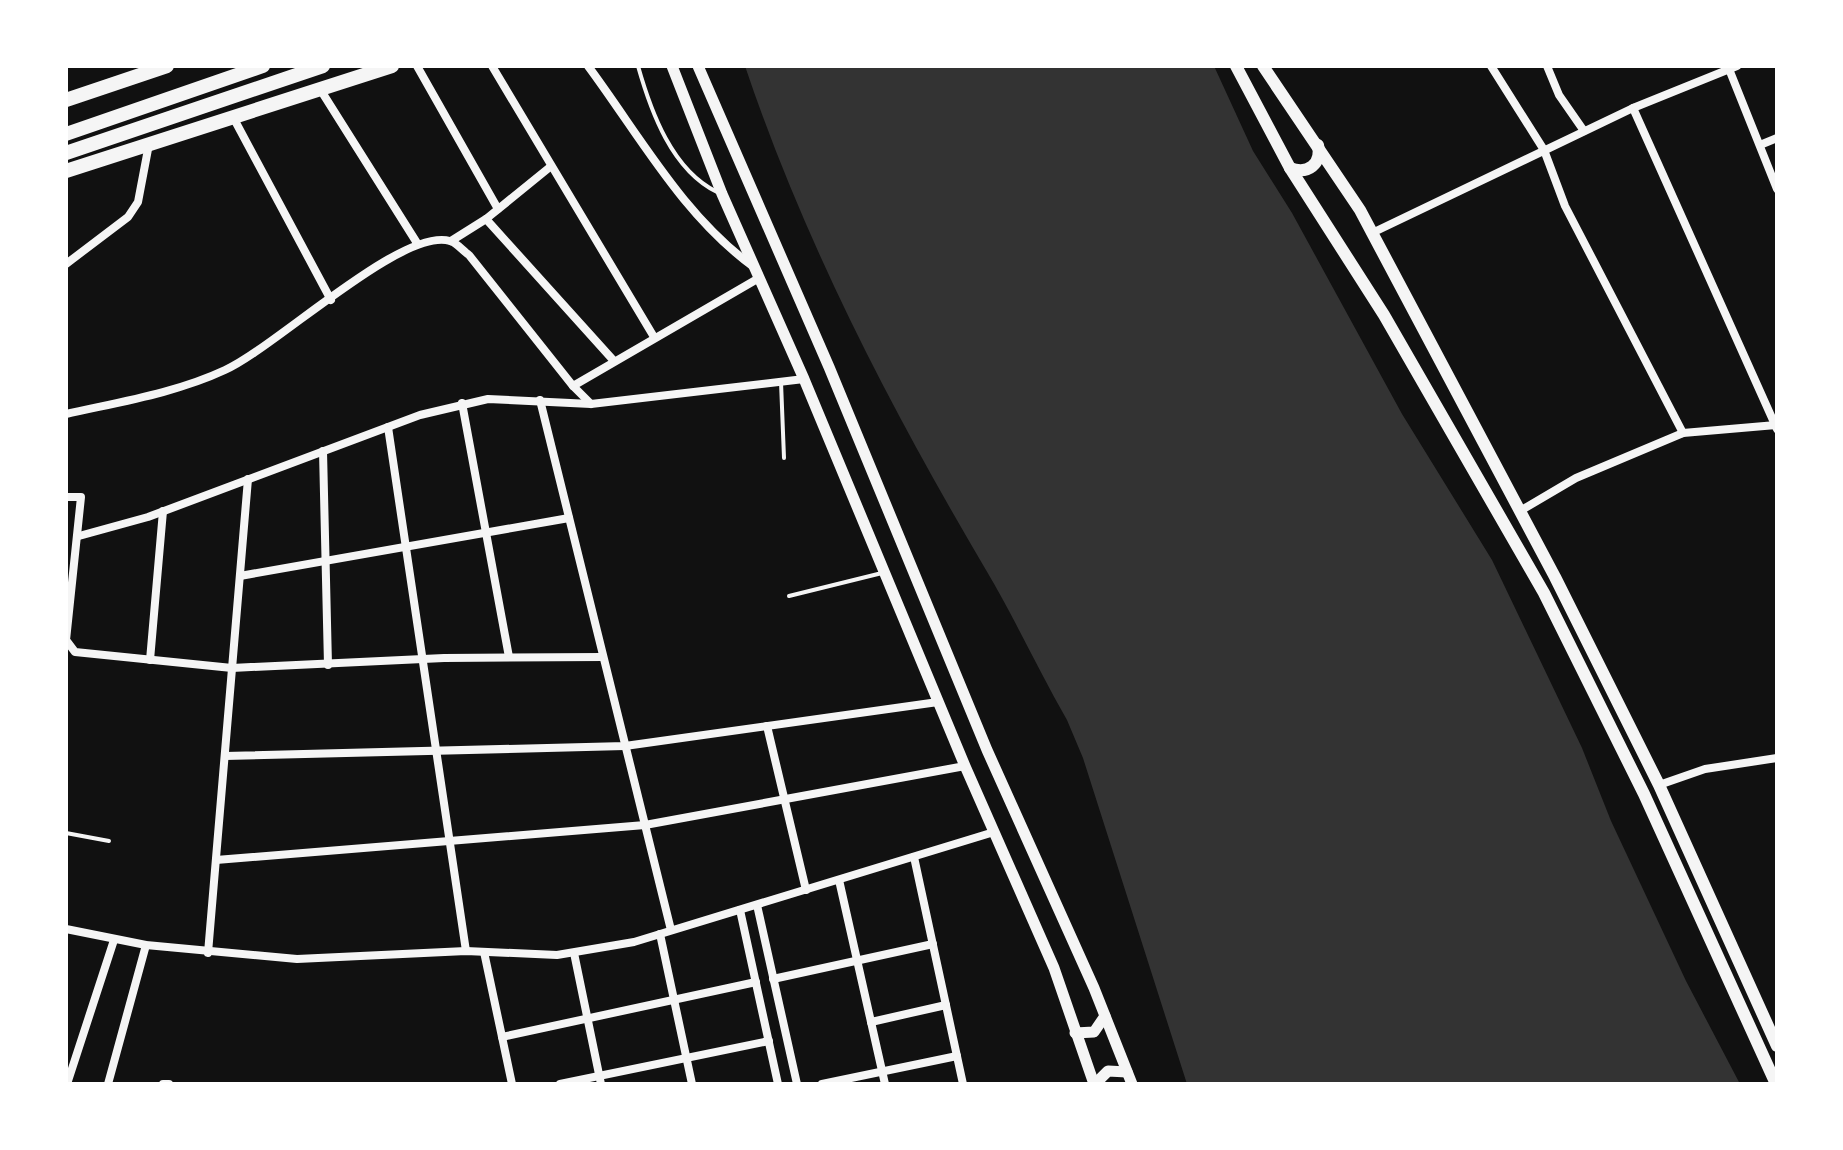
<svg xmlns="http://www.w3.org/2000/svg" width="1843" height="1150" viewBox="0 0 1843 1150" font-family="'PT Sans Narrow',sans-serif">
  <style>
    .water { fill: #333 }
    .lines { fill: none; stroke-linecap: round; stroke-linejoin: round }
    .service { stroke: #f5f5f5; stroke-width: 4 }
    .minor { stroke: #f5f5f5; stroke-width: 8 }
    .tertiary { stroke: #f5f5f5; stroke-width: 11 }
    .secondary { stroke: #f5f5f5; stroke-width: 12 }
    .trunk { stroke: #f5f5f5; stroke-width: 14 }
  </style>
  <rect width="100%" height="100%" fill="#111"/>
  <!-- water -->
  <path class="water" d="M745 66H1214L1253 151 1292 213 1402 414 1492 560 1582 748 1611 821 1686 981 1740 1084H1187L1083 758 1067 720C1039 671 1015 619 986 570 891 409 805 244 745 66Z"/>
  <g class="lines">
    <!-- service -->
    <g class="service">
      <path d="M638 66C651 112 672 170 717 192"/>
      <polyline points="781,382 784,458"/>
      <polyline points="789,596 882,573"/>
      <polyline points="66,833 109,841"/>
    </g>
    <!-- minor -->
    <g class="minor">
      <polyline points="417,66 498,209"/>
      <polyline points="492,66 654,337"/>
      <path d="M588 66C640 136 683 216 755 268"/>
      <polyline points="1491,66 1544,150 1565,206 1683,433"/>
      <polyline points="1547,66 1559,95 1584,131"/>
      <polyline points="1729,69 1777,189"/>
      <polyline points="320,89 417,243"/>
      <polyline points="1633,108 1777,429"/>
      <polyline points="233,117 331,300"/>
      <polyline points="1760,145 1777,138"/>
      <polyline points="486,219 614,361"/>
      <polyline points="1372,233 1633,108 1737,66"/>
      <polyline points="451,241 486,219 550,167"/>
      <polyline points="66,264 128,217 138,202 149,144"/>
      <polyline points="573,386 759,278"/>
      <polyline points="540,400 671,930"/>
      <polyline points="462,403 509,657"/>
      <path d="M66 414C119 402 176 393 225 370 276 347 402 227 450 241 456 242 463 251 469 255L573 386 591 404"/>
      <polyline points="388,427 466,951"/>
      <polyline points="323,451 328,665"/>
      <polyline points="66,497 81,497 66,640 75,652 232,668 444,658 603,657"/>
      <polyline points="1520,511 1576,478 1683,433 1776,425"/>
      <polyline points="79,536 148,517 420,415 488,399 591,404 804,379"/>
      <polyline points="240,576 569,518"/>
      <polyline points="150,660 163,511"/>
      <polyline points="767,726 806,890"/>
      <polyline points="225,756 625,746 938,702"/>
      <polyline points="1659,785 1705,769 1777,758"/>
      <polyline points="914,857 963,1084"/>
      <polyline points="216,860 645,825 965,766"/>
      <polyline points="839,880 885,1084"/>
      <polyline points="757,905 797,1084"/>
      <polyline points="740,910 778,1084"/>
      <polyline points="66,929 146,945 297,959 466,951 557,955 634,942 994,832"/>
      <polyline points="660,934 692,1084"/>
      <polyline points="484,952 512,1084"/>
      <polyline points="208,953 248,479"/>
      <polyline points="574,953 601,1084"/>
      <polyline points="773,979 933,944"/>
      <polyline points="871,1022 946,1005"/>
      <polyline points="502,1037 756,982"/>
      <polyline points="67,1084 114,940"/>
      <polyline points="108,1084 146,945"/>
      <polyline points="163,1084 169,1084"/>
      <polyline points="560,1084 769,1041"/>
      <polyline points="822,1084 957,1056"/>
    </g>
    <!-- tertiary -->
    <g class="tertiary">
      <polyline points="672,66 722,194 804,379 965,766 1054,968 1094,1084"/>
      <polyline points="698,66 829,367 987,750 1094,988 1132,1084"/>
      <polyline points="1075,1033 1094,1032 1105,1016"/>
      <polyline points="1095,1084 1108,1071 1127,1072"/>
    </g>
    <!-- secondary -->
    <g class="secondary">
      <polyline points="1236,66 1290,168 1384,315 1544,593 1644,794 1776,1084"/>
      <polyline points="1263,66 1360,210 1555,577 1659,785 1777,1046"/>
      <path d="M1290 168C1308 175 1322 164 1318 145"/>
    </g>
    <!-- trunk -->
    <g class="trunk">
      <polyline points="66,100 167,66"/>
      <polyline points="66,134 263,66"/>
      <polyline points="66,153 323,66"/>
      <polyline points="66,171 392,66"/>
    </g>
  </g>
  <!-- border -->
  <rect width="1843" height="1150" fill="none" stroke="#ffffff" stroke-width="136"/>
</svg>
